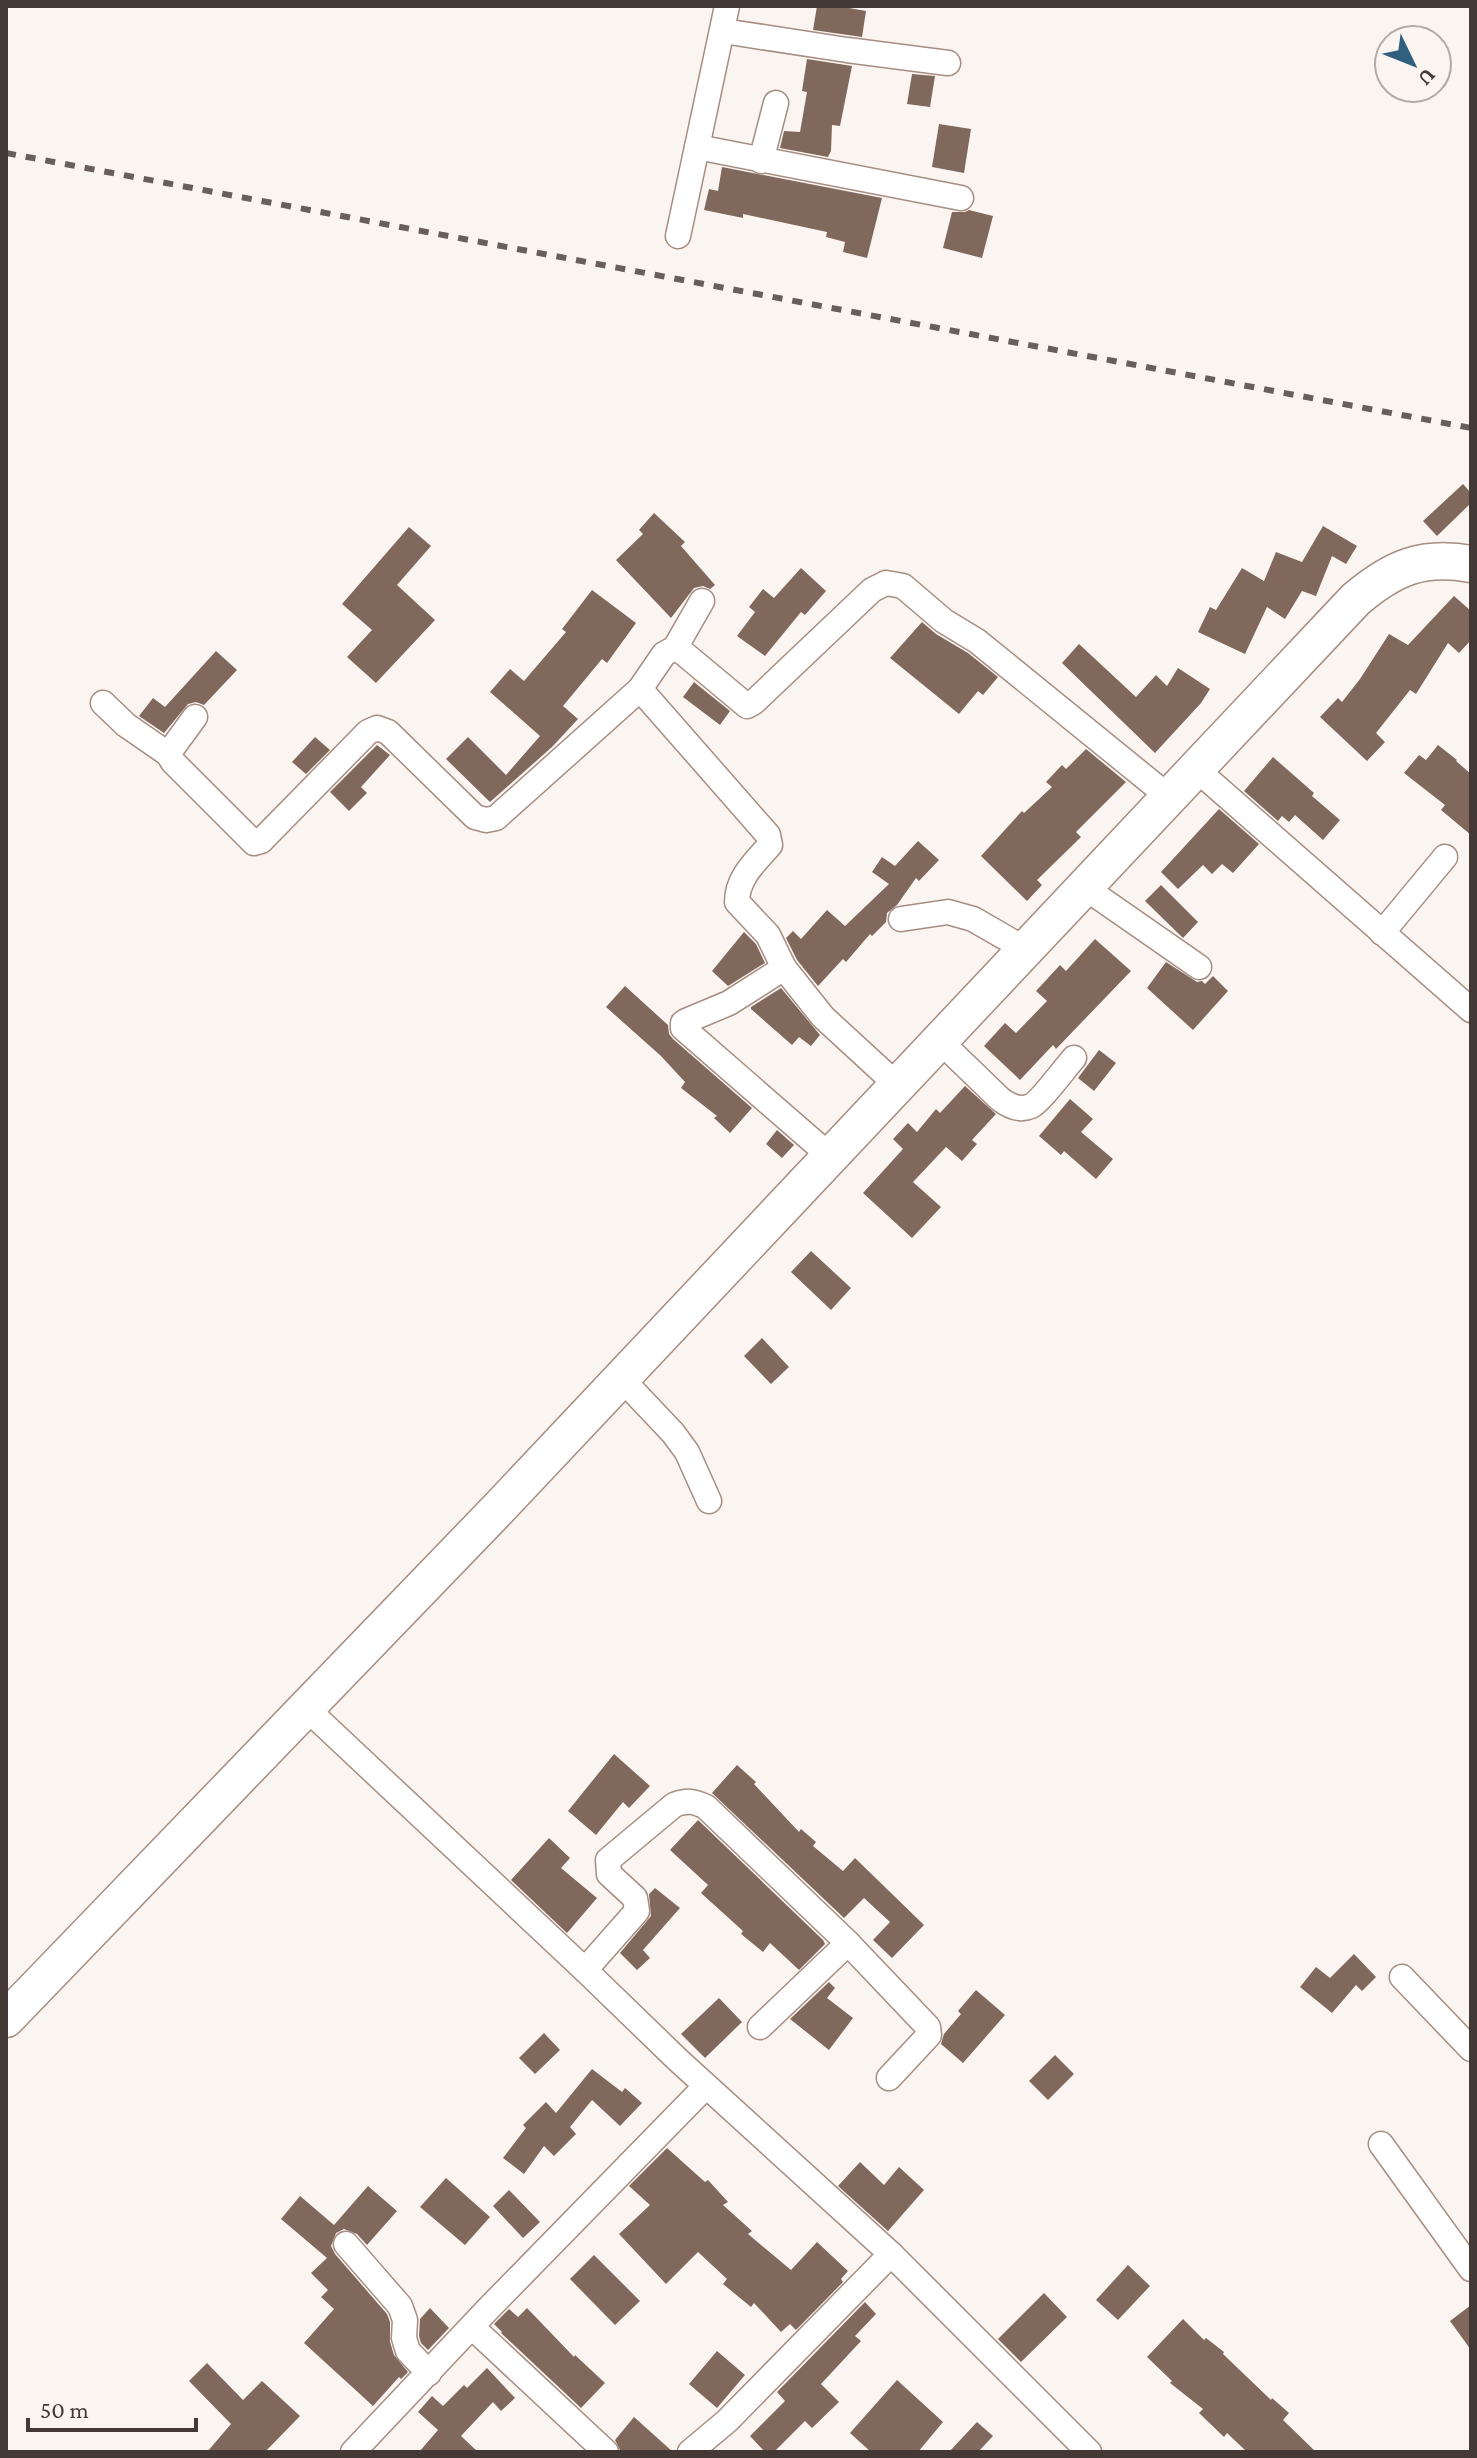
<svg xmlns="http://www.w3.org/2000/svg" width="1477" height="2458" viewBox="0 0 1477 2458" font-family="'Crimson Pro',serif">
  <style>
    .building { fill: #80685c }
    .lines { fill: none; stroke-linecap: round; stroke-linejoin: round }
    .minor-casing { stroke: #a68d81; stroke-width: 27 }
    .secondary-casing { stroke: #a68d81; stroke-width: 39 }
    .minor { stroke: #fff; stroke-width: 24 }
    .secondary { stroke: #fff; stroke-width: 36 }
    .rail { stroke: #685e5a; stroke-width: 6; stroke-dasharray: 10 10; stroke-linecap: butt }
  </style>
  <rect width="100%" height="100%" fill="#fbf5f2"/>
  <!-- building -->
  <g class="building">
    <polygon points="817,6 838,6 866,11 862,37 813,30"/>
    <polygon points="807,59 852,66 840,126 832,125 831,151 828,157 780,148 784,131 800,132 807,92 802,91"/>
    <polygon points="912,74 935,76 930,107 907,104"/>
    <polygon points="939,124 971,129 964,173 932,167"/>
    <polygon points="722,167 882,198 867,258 843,252 845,242 826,237 827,232 743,214 743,218 704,210 709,189 718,191"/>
    <polygon points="969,210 993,216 982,258 943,248 952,212 965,212"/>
    <polygon points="1463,484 1471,493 1471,503 1437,536 1423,521"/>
    <polygon points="654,513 685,542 681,546 715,585 710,589 703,586 694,588 671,618 616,560 643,534 639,530"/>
    <polygon points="1323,526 1357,546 1346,564 1332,556 1316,596 1302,591 1285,619 1267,607 1245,654 1198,632 1210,607 1216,610 1242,568 1264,581 1276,552 1302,562"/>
    <polygon points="409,527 431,546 397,585 435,620 376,683 347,657 372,630 342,604"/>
    <polygon points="801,568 826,591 805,615 801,612 765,656 737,636 755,612 749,607 763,589 774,598"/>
    <polygon points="592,590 636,623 607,663 602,659 563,706 578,719 552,747 490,802 446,759 468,737 506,775 540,736 490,692 510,669 524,681 566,632 562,629"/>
    <polygon points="1454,596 1471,611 1471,640 1459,653 1448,643 1416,694 1410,690 1376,733 1385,742 1367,761 1320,717 1338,698 1342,702 1360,679 1389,634 1408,645"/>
    <polygon points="922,622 936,634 968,653 998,677 983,695 978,691 959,714 890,658"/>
    <polygon points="1079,644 1136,697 1156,675 1167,686 1178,668 1210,689 1201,703 1155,753 1062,663"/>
    <polygon points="216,651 237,670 204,705 196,702 188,704 164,733 139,716 153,698 165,707"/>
    <polygon points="694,682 730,711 720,725 683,697"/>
    <polygon points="315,737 330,750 306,774 292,762"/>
    <polygon points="377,745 390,755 361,787 367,793 349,811 330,792"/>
    <polygon points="1438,745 1457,760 1456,761 1471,774 1471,835 1441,810 1445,805 1404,773 1419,755 1426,760"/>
    <polygon points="1086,749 1126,782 1076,832 1081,837 1037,880 1042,885 1027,901 981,856 1022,811 1024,813 1052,787 1046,782 1062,765 1066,769"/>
    <polygon points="1273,757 1314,793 1312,796 1340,820 1323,840 1295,815 1289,822 1282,816 1278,821 1244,791"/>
    <polygon points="1219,809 1259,844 1233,873 1222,864 1212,874 1203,865 1178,889 1161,872"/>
    <polygon points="918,841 939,860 919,881 916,878 897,905 887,913 886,922 872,936 870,934 846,962 843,959 818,986 797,960 786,938 793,931 801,939 827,910 845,926 889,884 872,872 882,857 895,866"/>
    <polygon points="1161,885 1198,922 1183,938 1145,901"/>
    <polygon points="744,932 756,944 765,963 728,986 712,971"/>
    <polygon points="1095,939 1131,971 1056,1049 1053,1045 1020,1080 984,1046 1005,1023 1016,1033 1047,1001 1036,991 1060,965 1066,971"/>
    <polygon points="1166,962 1197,982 1202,981 1205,984 1213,976 1228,991 1193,1030 1147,988"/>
    <polygon points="625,986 668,1025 669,1034 673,1039 752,1108 730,1133 714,1118 717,1116 681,1088 685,1082 661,1056 606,1007"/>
    <polygon points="781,988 820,1035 811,1046 799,1037 792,1045 751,1009 751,1007"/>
    <polygon points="1099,1050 1116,1063 1094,1091 1078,1078"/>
    <polygon points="965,1086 996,1114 972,1140 977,1144 962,1161 946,1147 913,1182 941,1207 912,1238 863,1193 903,1149 893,1139 908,1123 917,1132 936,1109 940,1113"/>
    <polygon points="1070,1099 1093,1119 1081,1132 1113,1159 1096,1179 1064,1151 1061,1155 1039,1136"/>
    <polygon points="777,1130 794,1145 782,1158 766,1144"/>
    <polygon points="811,1251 851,1288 831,1310 791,1272"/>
    <polygon points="762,1338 789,1367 771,1384 744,1356"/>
    <polygon points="614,1754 650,1786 629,1808 623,1802 596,1835 568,1811"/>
    <polygon points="737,1765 756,1782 754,1784 799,1832 801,1829 816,1842 813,1846 843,1871 855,1858 924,1925 892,1958 873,1940 890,1922 864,1898 844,1918 712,1793"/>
    <polygon points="698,1820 823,1940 825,1944 799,1970 770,1943 763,1952 741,1934 743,1931 701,1893 708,1885 670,1850"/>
    <polygon points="549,1838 570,1858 561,1868 597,1898 567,1933 511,1880"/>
    <polygon points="655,1888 680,1908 643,1950 650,1958 637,1970 620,1953 651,1916 649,1894"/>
    <polygon points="1354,1954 1376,1977 1362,1991 1356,1985 1332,2013 1300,1987 1316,1967 1330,1978"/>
    <polygon points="829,1982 835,1988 827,1998 853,2018 829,2050 790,2019"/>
    <polygon points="976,1990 1005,2015 963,2063 941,2044 944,2034 961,2014 958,2011"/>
    <polygon points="719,1998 742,2022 705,2058 681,2034"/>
    <polygon points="544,2033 560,2050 535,2074 519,2058"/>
    <polygon points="1055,2055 1074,2074 1048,2100 1029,2081"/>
    <polygon points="592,2069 622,2092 625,2088 642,2103 620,2126 592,2100 570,2127 576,2134 554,2156 544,2146 524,2174 503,2158 526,2128 523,2125 546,2102 556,2113"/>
    <polygon points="667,2148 705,2182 708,2180 728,2202 723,2205 752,2231 748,2234 791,2270 817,2242 848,2271 841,2279 843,2282 796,2330 790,2324 781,2332 754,2303 751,2307 723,2284 727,2279 698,2252 666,2284 619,2234 650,2205 629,2186"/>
    <polygon points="860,2162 884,2185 899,2167 924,2190 888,2231 838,2186"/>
    <polygon points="446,2178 490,2217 465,2245 420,2207"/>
    <polygon points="368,2186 397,2211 367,2245 357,2234 344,2229 336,2233 331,2246 335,2254 387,2314 390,2322 390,2342 394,2355 408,2372 401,2379 399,2377 373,2406 304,2343 334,2309 321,2297 328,2290 311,2273 327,2258 281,2219 300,2196 334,2225"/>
    <polygon points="509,2190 540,2222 523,2238 493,2206"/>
    <polygon points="594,2255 640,2301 615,2325 570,2279"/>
    <polygon points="1128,2265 1150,2286 1118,2320 1096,2300"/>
    <polygon points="1044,2293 1067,2317 1021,2362 998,2339"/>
    <polygon points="865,2302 876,2314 855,2336 861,2341 821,2384 839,2402 812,2428 805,2421 774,2452 765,2452 750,2436 785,2401 777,2392"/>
    <polygon points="1471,2305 1471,2350 1450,2321"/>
    <polygon points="430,2308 449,2328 428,2350 421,2343 419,2336 420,2319"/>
    <polygon points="527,2308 574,2357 575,2355 605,2383 581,2408 501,2333 502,2332 494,2324 509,2309 518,2317"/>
    <polygon points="1183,2319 1204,2340 1206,2338 1224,2352 1223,2354 1271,2400 1272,2398 1289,2413 1283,2420 1316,2452 1247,2452 1227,2433 1224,2437 1199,2413 1203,2409 1170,2383 1172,2381 1147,2357"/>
    <polygon points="717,2351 745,2375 717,2408 689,2384"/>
    <polygon points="207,2363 243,2400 262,2381 300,2416 265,2452 207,2452 231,2424 189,2381"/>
    <polygon points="487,2368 515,2398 501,2411 493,2402 461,2436 478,2452 419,2452 438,2430 418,2412 432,2396 443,2406 464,2385 467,2388"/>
    <polygon points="897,2380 943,2422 918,2452 871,2452 850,2433"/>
    <polygon points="634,2417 673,2452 621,2452 615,2440"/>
    <polygon points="977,2422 993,2436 978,2452 949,2452"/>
  </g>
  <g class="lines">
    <!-- minor casing -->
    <g class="minor-casing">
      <g id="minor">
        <polyline points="727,6 697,147 961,198"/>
        <polyline points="723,31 847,50 948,63"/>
        <polyline points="761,161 776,103"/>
        <polyline points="678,236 697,147"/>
        <polyline points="675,648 702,601"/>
        <path d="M640 689 768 835 770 845C755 862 737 878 737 902L768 935 784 968 823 1017 897 1085"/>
        <polyline points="103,703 126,725 168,754 173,762 254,843 261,841 368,732 377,728 388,732 475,817 486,820 496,818 640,689 664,654 675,648 681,651 747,706 754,702 872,590 886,583 903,586 944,621 977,641 1169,797"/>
        <polyline points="168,754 195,717"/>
        <polyline points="1196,769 1471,1010"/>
        <polyline points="1084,887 1199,967"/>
        <polyline points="901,919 948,912 973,919 1025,949"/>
        <polyline points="1382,933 1445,857"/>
        <polyline points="784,968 729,1003 686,1021 683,1023 683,1028 830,1156"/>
        <path d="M939 1040 1000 1099C1009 1106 1020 1111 1031 1106 1040 1102 1065 1068 1074 1058"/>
        <polyline points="621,1378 673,1433 687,1452 709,1501"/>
        <polyline points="306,1708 585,1970 678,2060 891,2254 1089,2452"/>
        <path d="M585 1970 637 1911 635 1898 609 1874 608 1860 674 1805C687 1800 694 1801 706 1807L848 1943 928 2027 929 2035 889 2078"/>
        <polyline points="1402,1977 1471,2049"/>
        <polyline points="760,2027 848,1943"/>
        <polyline points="1381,2144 1471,2269"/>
        <polyline points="346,2244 400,2306 405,2320 404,2338 408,2351 429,2373"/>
        <polyline points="472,2327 606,2452"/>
        <polyline points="353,2452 488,2309 706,2086"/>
        <polyline points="690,2452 727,2421 891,2254"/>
      </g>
    </g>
    <!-- secondary casing -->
    <g class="secondary-casing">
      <path id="secondary" d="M6 2019 499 1508 1356 599C1393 568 1422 555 1471 564"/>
    </g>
    <!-- minor -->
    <use href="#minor" class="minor"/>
    <!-- secondary -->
    <use href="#secondary" class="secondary"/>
    <!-- rail -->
    <polyline class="rail" points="6,153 1471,428"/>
  </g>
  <!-- border -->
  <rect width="1477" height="2458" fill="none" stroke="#443934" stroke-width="16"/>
  <!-- north arrow -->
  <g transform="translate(1413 64) rotate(133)"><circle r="38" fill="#fbf5f2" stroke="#b2aaa6" stroke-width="2"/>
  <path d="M0-6L14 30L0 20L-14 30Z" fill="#31607f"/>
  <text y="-12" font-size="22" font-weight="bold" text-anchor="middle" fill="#443934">U</text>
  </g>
  <!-- scale -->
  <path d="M28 2418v12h168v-12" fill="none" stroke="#443934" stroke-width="4"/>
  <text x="40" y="2418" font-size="24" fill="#443934" stroke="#fbf5f2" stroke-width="6" paint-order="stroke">50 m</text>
</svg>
